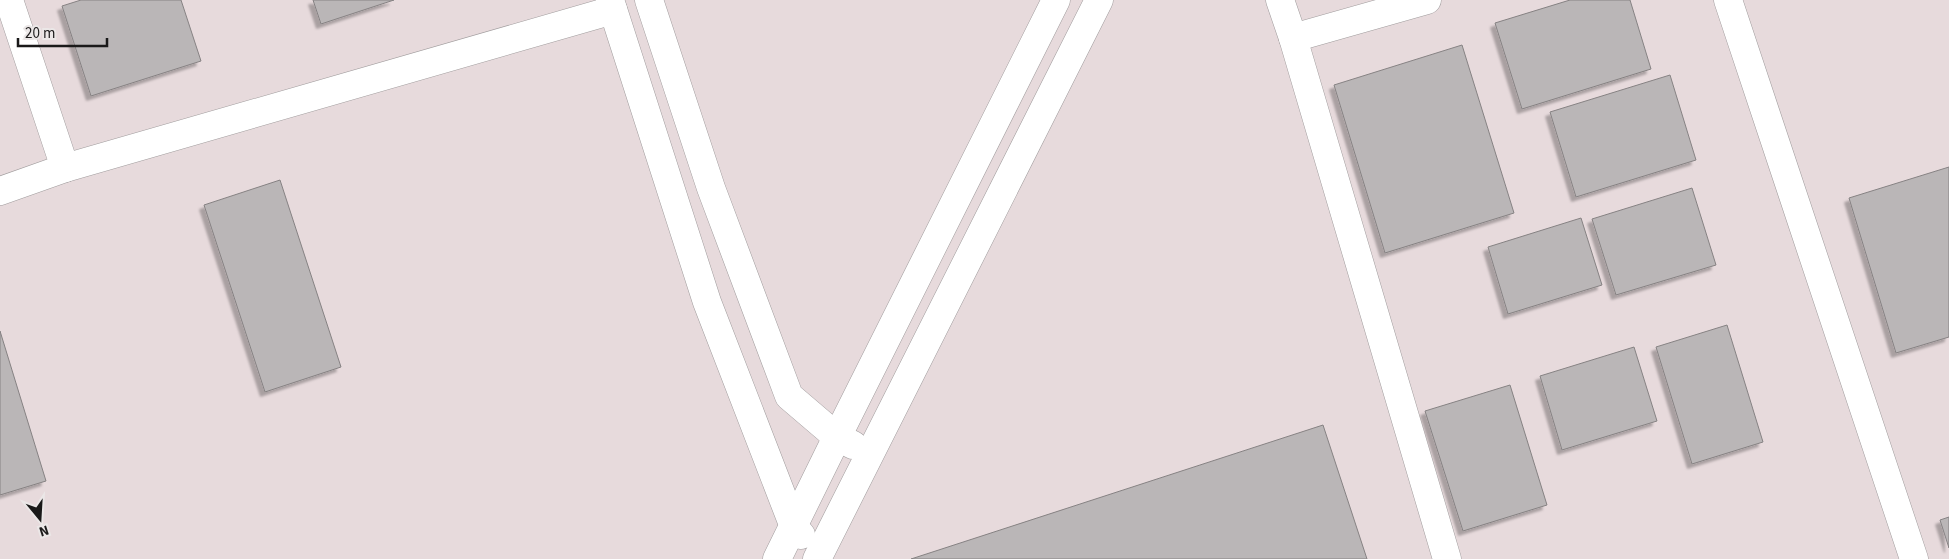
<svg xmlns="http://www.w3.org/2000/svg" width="1949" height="559" viewBox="0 0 1949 559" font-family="'Source Sans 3',sans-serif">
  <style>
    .built { fill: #e7dadc }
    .building { fill: #bab6b7; stroke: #868283; filter: url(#shadow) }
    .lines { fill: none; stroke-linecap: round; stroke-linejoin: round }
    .minor-casing { stroke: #a09c9d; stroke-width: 29 }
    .tertiary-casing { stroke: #a09c9d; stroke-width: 29 }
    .minor { stroke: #fff; stroke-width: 28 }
    .tertiary { stroke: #fff; stroke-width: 28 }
  </style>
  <defs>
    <filter id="shadow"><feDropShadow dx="-4.5" dy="4.5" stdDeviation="1" flood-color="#0004"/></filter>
  </defs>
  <rect width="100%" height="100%" fill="#ebe7e7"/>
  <!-- built -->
  <rect class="built" x="0" y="0" width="1949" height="559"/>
  <!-- building -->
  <g class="building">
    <polygon points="81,0 181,0 201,61 91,96 62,6"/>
    <polygon points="313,0 394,0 321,24"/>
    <polygon points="1570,0 1630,0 1651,69 1522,109 1495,23"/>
    <polygon points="1462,45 1514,213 1385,253 1334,85"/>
    <polygon points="1670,75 1696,160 1576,197 1550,112"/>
    <polygon points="1949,167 1949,337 1896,353 1849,198"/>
    <polygon points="280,180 341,367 265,392 204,205"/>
    <polygon points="1692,188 1716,265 1616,295 1592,219"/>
    <polygon points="1581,218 1602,285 1508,314 1488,247"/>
    <polygon points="1727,325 1763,442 1692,464 1656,347"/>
    <polygon points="0,331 46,481 0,495"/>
    <polygon points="1634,347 1657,421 1562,450 1540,376"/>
    <polygon points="1510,385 1547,505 1463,531 1425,411"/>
    <polygon points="1323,425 1367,559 911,559"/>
    <polygon points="1949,517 1949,548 1940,520"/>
  </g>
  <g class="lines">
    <!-- minor casing -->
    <g class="minor-casing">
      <g id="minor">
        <polyline points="1280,0 1293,38 1447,559"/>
        <polyline points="1728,0 1914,559"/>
        <polyline points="1293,38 1427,0"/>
        <polyline points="65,168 613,10"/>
        <polyline points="0,191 65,168 9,0"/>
      </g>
    </g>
    <!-- tertiary casing -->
    <g class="tertiary-casing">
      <g id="tertiary">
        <polyline points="610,0 707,302 794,527 801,535"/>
        <polyline points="649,0 711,188 789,396 837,437 853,445"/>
        <polyline points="777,559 837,437 1056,0"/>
        <polyline points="817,559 1099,0"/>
      </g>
    </g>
    <!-- minor -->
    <use href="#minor" class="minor"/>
    <!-- tertiary -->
    <use href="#tertiary" class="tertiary"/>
  </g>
  <!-- north arrow -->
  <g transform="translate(40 519) rotate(162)" stroke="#ebe7e7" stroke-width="4" paint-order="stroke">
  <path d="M0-4L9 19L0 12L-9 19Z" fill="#1a1919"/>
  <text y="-8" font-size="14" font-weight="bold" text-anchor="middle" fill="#1a1919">N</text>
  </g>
  <!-- scale -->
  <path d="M18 38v8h89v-8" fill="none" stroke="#1a1919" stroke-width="2.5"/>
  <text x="25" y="38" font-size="15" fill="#1a1919" stroke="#ebe7e7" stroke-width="4" paint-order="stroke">20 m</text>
</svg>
